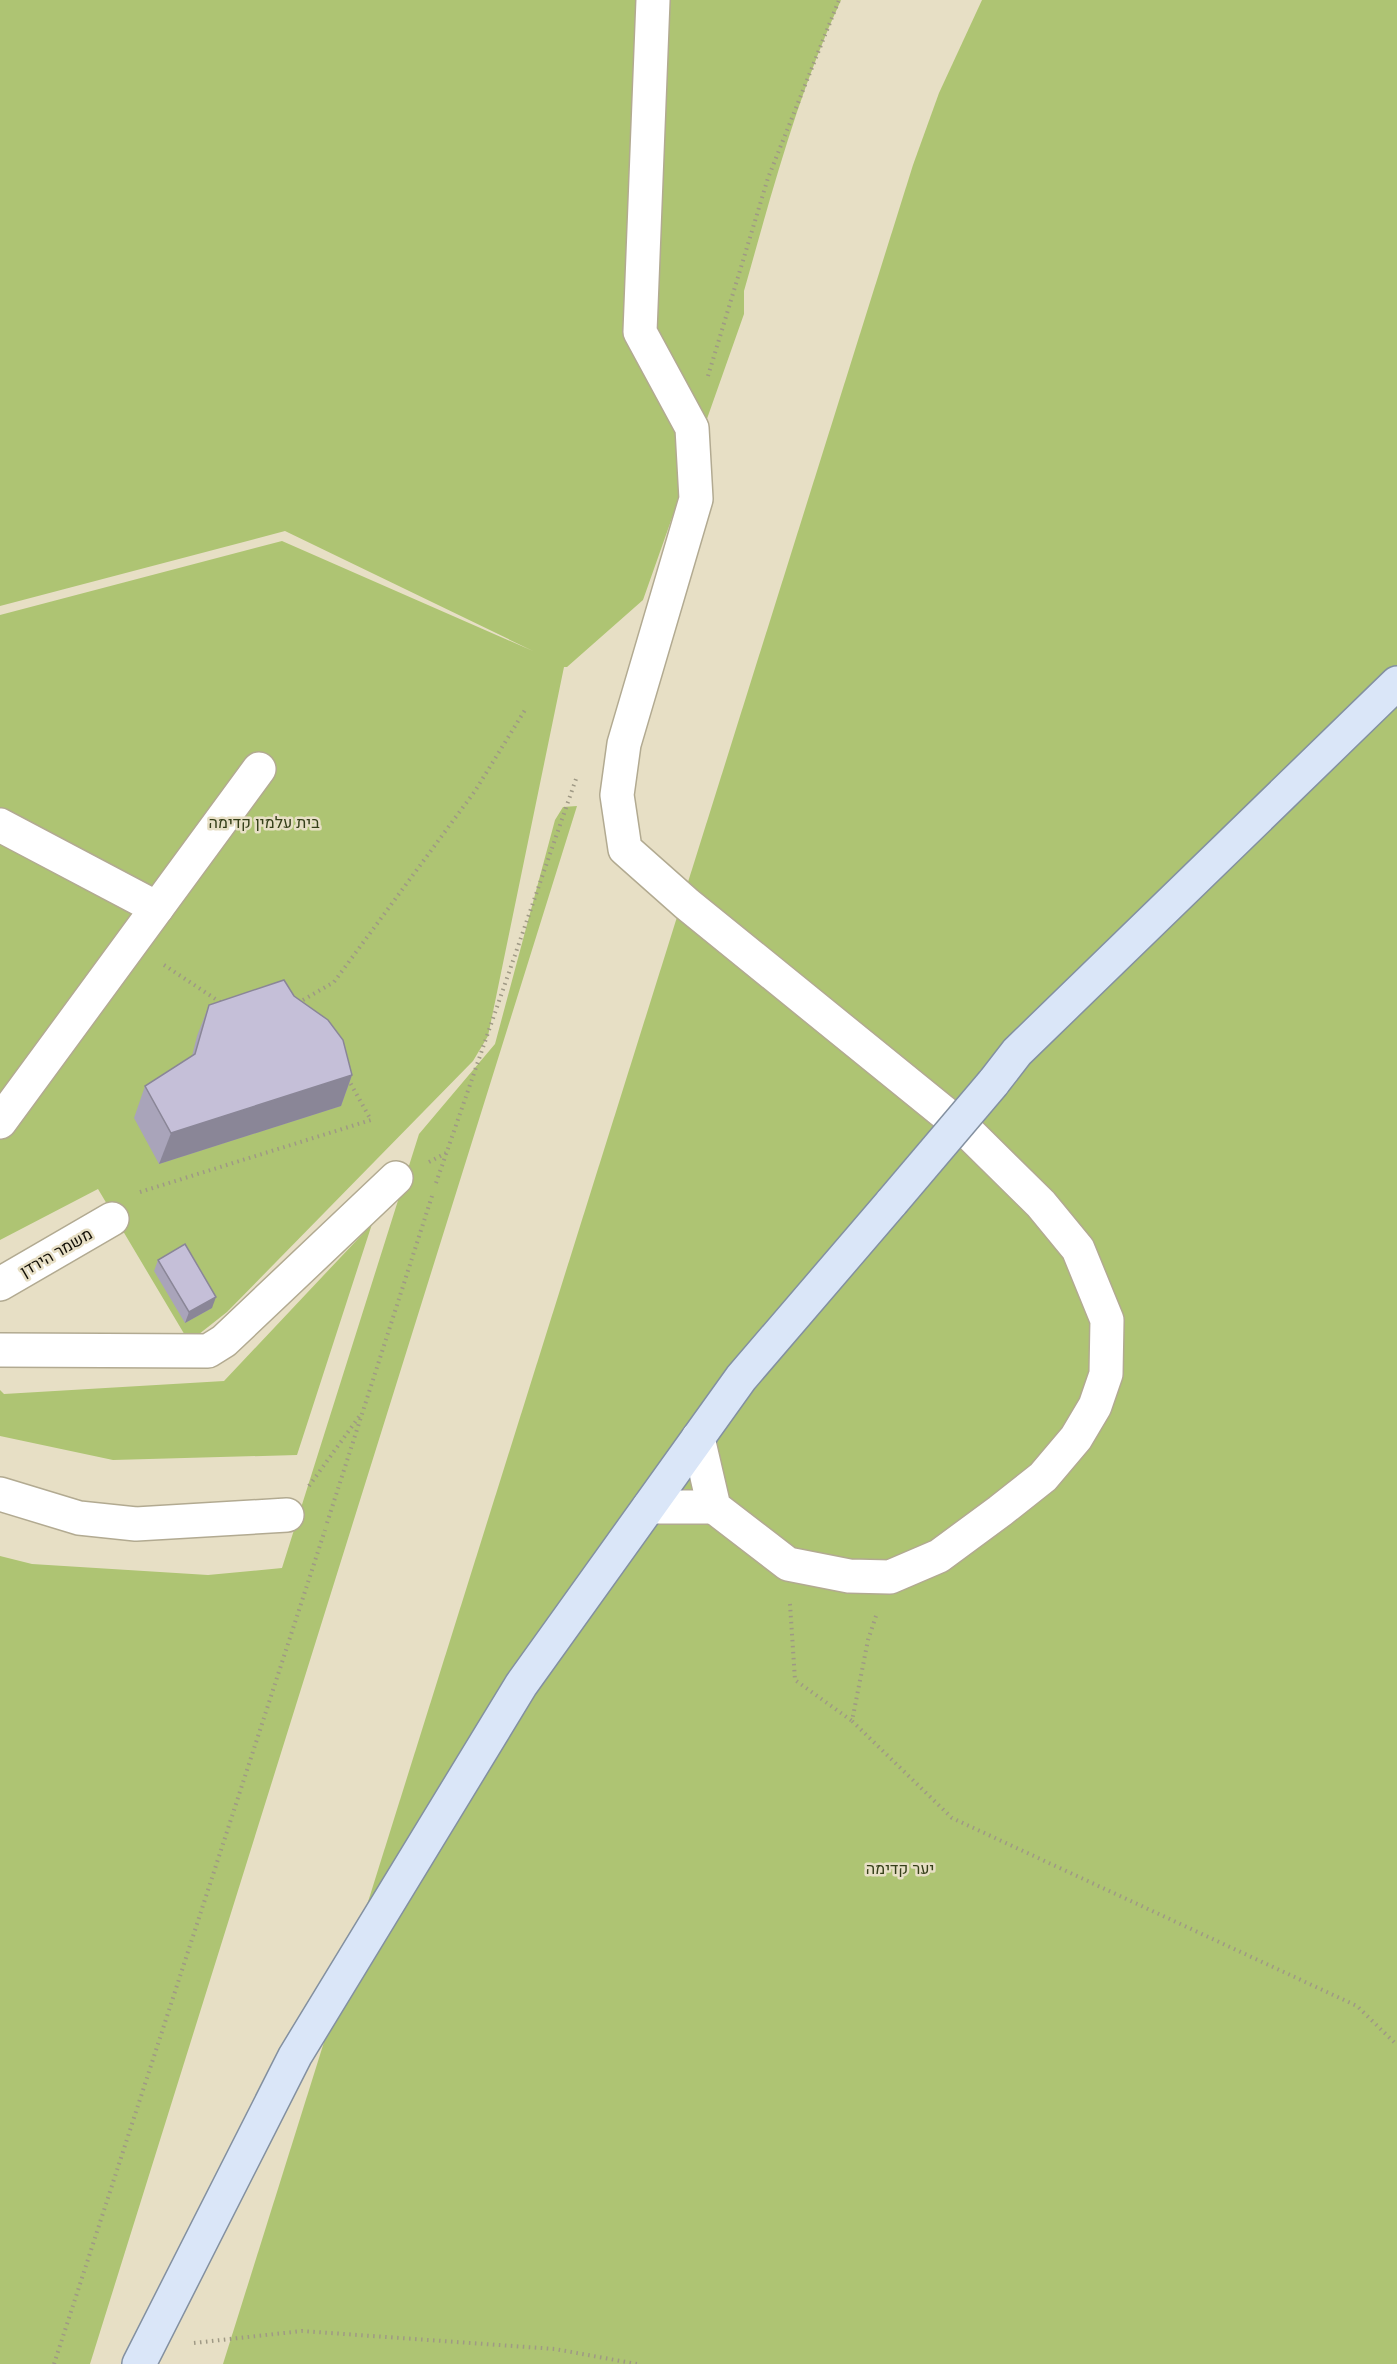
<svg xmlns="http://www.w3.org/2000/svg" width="1397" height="2364" viewBox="0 0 1397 2364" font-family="'Nunito Sans',Heebo,sans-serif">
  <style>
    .green { fill: #aec473 }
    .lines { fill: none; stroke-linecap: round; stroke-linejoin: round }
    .minor-casing { stroke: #b2aa91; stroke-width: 36 }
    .major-casing { stroke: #8390a0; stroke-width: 36 }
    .path { stroke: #9f9985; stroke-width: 4; stroke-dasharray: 1.5 4.5; stroke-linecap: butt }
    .minor { stroke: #fff; stroke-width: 33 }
    .major { stroke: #dae6f8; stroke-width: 33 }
    .major-bridge-casing { stroke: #8390a0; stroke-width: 36; stroke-linecap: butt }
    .major-bridge { stroke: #dae6f8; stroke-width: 33 }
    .wall { fill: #a9a4ba }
    .shaded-wall { fill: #8a8697 }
    .building { fill: #c5bfd8; stroke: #8a8697; stroke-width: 1.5 }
    .labels { text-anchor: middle; stroke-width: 5; stroke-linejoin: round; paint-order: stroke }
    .park-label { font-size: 16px; fill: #353f19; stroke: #e7dfc5 }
    .street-label { font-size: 16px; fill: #100d05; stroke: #e7dfc5 }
  </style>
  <rect width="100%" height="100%" fill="#e7dfc5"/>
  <!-- green -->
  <g class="green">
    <path d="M0 0H841C798 93 772 192 744 291V314L643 600 567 667H564L488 1036 473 1061 227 1312 189 1342 98 1189 0 1240V615L282 541 533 651 285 531 0 606Z"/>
    <polygon points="982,0 1397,0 1397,2364 223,2364 913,165 939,93"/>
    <polygon points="577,806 90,2364 0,2364 0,1556 32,1564 208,1575 282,1568 419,1134 495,1044 555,820 563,807"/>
    <polygon points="372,1224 297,1455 113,1460 0,1436 0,1390 4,1394 224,1381"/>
  </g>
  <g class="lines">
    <!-- minor casing -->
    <g class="minor-casing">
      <g id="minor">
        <polyline points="653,0 640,332 692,428 696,499 624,744 617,795 625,849 687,904 968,1132 1041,1204 1078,1249 1107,1320 1106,1374 1095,1406 1076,1438 1043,1477 1000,1511 939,1556 890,1577 849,1576 788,1564 714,1507 698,1438"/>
        <polyline points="0,825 157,908"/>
        <polyline points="0,1122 259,769"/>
        <polyline points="0,1284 112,1219"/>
        <polyline points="0,1350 208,1351 224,1341 396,1178"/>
        <polyline points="0,1494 79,1518 136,1524 287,1515"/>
        <polyline points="649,1507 714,1507"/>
      </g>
    </g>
    <!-- major casing -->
    <g class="major-casing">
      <g id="major">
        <polyline points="993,1083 1017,1052 1397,683"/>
        <polyline points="139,2364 295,2056 521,1685 741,1378 892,1202"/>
      </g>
    </g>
    <!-- path -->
    <g class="path">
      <polyline points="708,376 768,178 839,0"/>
      <polyline points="164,965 223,1004"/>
      <polyline points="303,1000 334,982 475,791 525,710"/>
      <polyline points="429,1162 446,1153"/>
      <polyline points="436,1183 577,776"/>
      <polyline points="140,1192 371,1120 348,1079"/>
      <polyline points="309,1486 361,1414"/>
      <polyline points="327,1523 432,1196"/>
      <polyline points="790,1604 795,1680 852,1721"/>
      <polyline points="876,1616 868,1640 852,1721 952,1818 1357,2006 1397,2045"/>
      <polyline points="194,2343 302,2331 555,2349 637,2364"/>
      <polyline points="54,2364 325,1530"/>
    </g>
    <!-- minor -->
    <use href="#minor" class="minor"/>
    <!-- major -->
    <use href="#major" class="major"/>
    <!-- major-bridge casing -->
    <g class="major-bridge-casing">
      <polyline id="major-bridge" points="892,1202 993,1083"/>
    </g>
    <!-- major-bridge -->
    <use href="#major-bridge" class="major-bridge"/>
  </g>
  <!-- wall -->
  <g class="wall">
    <polygon points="294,996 352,1075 341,1106 159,1164 134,1118 145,1086 192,1056 197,1036 209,1005"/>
    <polygon points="158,1260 212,1308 185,1323 154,1271"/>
  </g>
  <!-- shaded-wall -->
  <g class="shaded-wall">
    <polygon points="352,1075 341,1106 159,1164 171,1133"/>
    <polygon points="216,1297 212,1308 185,1323 189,1312"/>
  </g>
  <!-- building -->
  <g class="building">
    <polygon points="284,980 294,996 328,1020 343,1040 352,1075 171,1133 145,1086 195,1054 209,1005"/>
    <polygon points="185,1244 216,1297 189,1312 158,1260"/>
  </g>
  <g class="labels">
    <!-- park labels -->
    <g class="park-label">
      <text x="264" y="828">בית עלמין קדימה</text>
      <text x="900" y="1874">יער קדימה</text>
    </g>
    <!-- street labels -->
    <g class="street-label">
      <text transform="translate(56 1252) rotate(-30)" y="6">משמר הירדן</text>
    </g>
  </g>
</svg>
